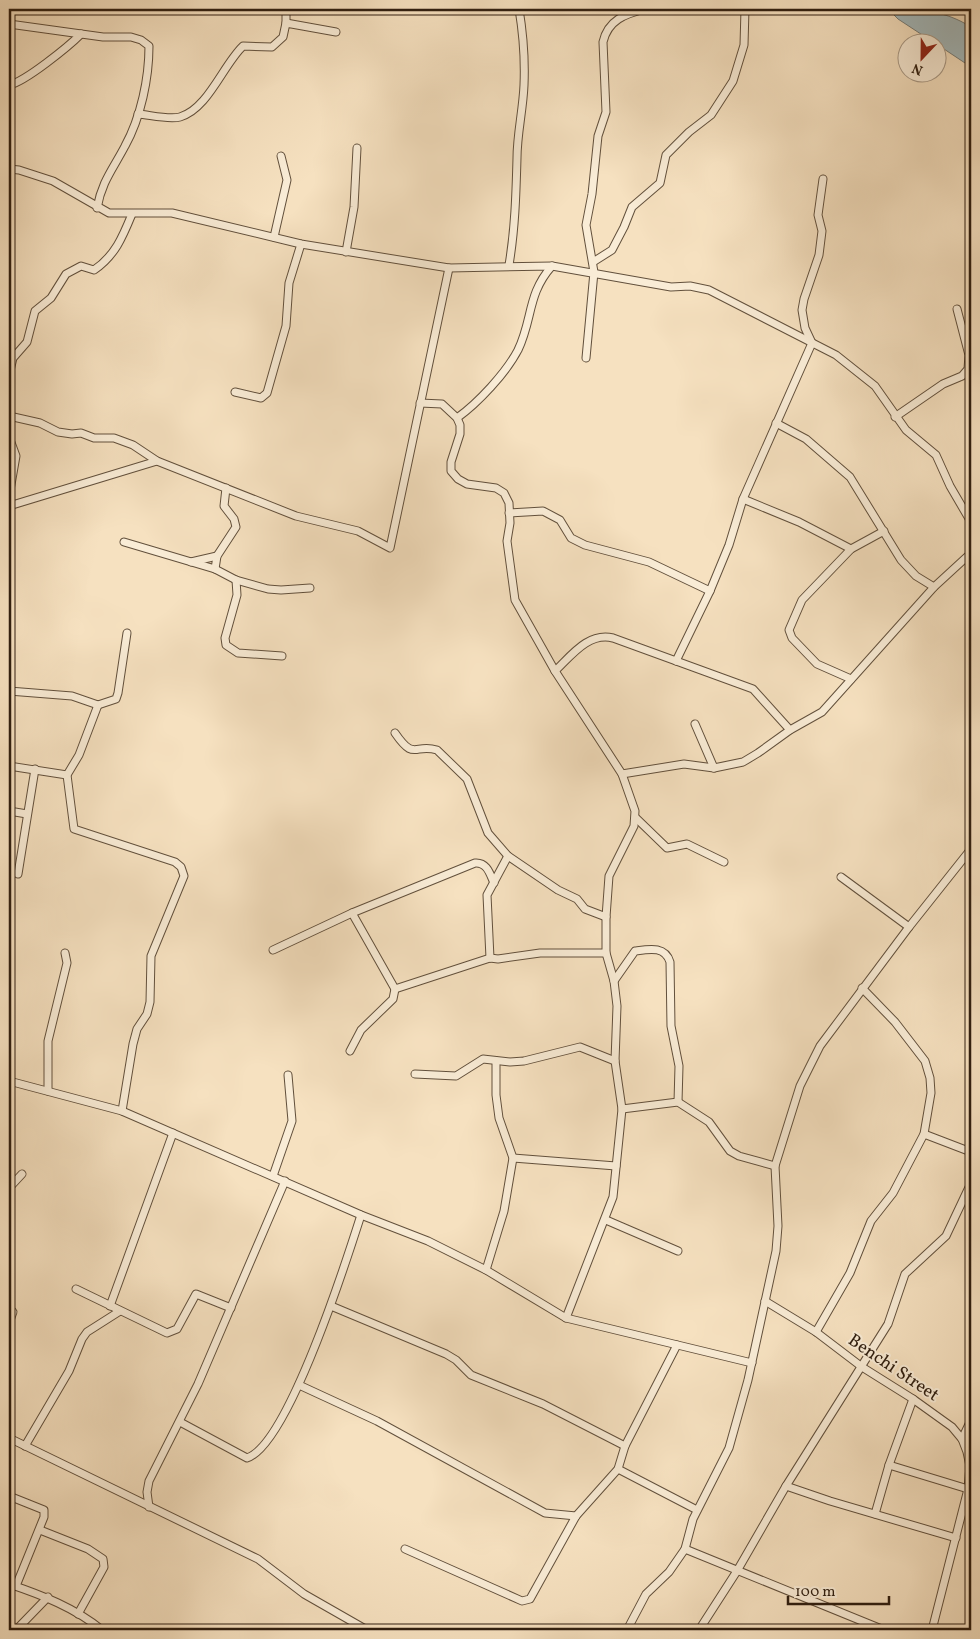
<svg xmlns="http://www.w3.org/2000/svg" width="980" height="1639" viewBox="0 0 980 1639" font-family="Vollkorn,serif">
  <style>
    .water { fill: #a3babe; stroke: #757c78 }
    .lines { fill: none; stroke-linecap: round; stroke-linejoin: round }
    .minor-casing { stroke: #62503c; stroke-width: 9 }
    .minor { stroke: #f9ecd6; stroke-width: 7 }
    .labels { text-anchor: middle; stroke-width: 4; stroke-linejoin: round; paint-order: stroke }
    .street-label { font-size: 18px; fill: #301f10; stroke: #f9ecd6 }
  </style>
  <rect width="100%" height="100%" fill="#f6e1c0"/>
  <filter id="stains"><feTurbulence type="fractalNoise" baseFrequency=".004" numOctaves="4"/><feColorMatrix values="0 0 0 0 .2 0 0 0 0 .09 0 0 0 0 .02 0 0 0 .5 -.17"/></filter>
  <radialGradient id="worn" r=".72"><stop offset=".6" stop-color="#630" stop-opacity="0"/><stop offset="1" stop-color="#630" stop-opacity=".3"/></radialGradient>
  <!-- water -->
  <path class="water" d="M888 9C919 9 944 10 971 27V67L938 45V42H933L898 19Z"/>
  <g class="lines">
    <!-- minor casing -->
    <g class="minor-casing">
      <g id="minor">
        <polyline points="671,9 672,9"/>
        <polyline points="286,23 286,9"/>
        <path d="M9 24 103 37H131L141 40 149 46C149 78 141 117 125 146 113 169 102 181 97 208"/>
        <path d="M9 85C25 82 69 46 81 34"/>
        <path d="M138 114C150 115 169 120 180 117 208 109 223 65 243 46L272 47 283 37 286 23 336 32"/>
        <polyline points="9,169 19,170 53,181 109,213 172,213 301,244 449,268 552,266 671,287 690,286 709,290 836,355 875,386 906,430 936,455 950,486 971,522"/>
        <polyline points="274,237 287,180 281,156"/>
        <polyline points="346,252 354,207 357,148"/>
        <polyline points="593,262 612,250 624,227 632,207 660,183 666,155 689,132 711,115 733,81 744,45 745,9"/>
        <path d="M509 265C515 229 516 195 517 158 517 134 523 110 524 85 525 61 523 33 519 9"/>
        <path d="M586 358 594 272 586 225 592 194 598 136 606 112 603 42C608 20 625 14 645 9"/>
        <path d="M9 375 13 358 27 342 35 311 51 298 66 274 81 266 94 270C115 256 123 236 132 214"/>
        <polyline points="235,392 261,398 267,393 286,326 289,283 301,244"/>
        <polyline points="420,403 442,404 457,418 460,425 460,434 451,462 451,471 458,479 467,484 496,488 504,493 509,503 510,523 507,541 515,600 555,671 622,774 635,811 634,826 609,876 606,917 606,953 614,981 617,1006 615,1061 622,1109 613,1197 566,1318"/>
        <polyline points="9,416 40,423 58,432 72,434 81,433 94,438 114,438 133,445 157,461 296,516 358,531 390,548 449,268"/>
        <polyline points="895,417 943,384 962,376 968,369 969,355 957,309"/>
        <path d="M457 418C478 403 506 373 518 350 533 319 527 294 552 266"/>
        <polyline points="776,423 806,439 850,477 901,560 916,576 934,587"/>
        <polyline points="9,437 16,456 9,496"/>
        <polyline points="743,499 799,522 851,549"/>
        <polyline points="9,506 157,461"/>
        <polyline points="509,513 543,511 560,520 571,538 585,545 649,562 710,591"/>
        <polyline points="124,542 215,569 236,580 268,589 281,590 310,588"/>
        <polyline points="191,562 217,556"/>
        <polyline points="215,569 217,556 236,527 234,519 224,506 226,488"/>
        <polyline points="236,580 237,595 225,638 226,645 238,653 282,656"/>
        <polyline points="676,661 710,591 729,545 743,499 812,343 805,328 802,310 804,299 819,255 822,231 818,215 823,179"/>
        <path d="M555 671C571 656 588 632 613 638L753 689 790 730"/>
        <polyline points="851,679 817,664 792,638 789,630 802,600 851,549 884,531"/>
        <polyline points="9,691 72,696 98,705 116,699 118,693 127,633"/>
        <polyline points="98,705 79,755 67,775 74,829 175,862 181,867 184,876 151,956 150,1002 147,1014 137,1029 133,1044 122,1111"/>
        <polyline points="695,724 714,768"/>
        <path d="M395 733C415 762 414 743 437 750L467 779 488 833 508 856 558 890 577 899 585 909 606 917"/>
        <polyline points="9,766 67,775"/>
        <polyline points="622,774 684,764 714,768 743,762 758,753 790,730 822,712 934,587 971,553"/>
        <polyline points="9,811 27,814"/>
        <polyline points="636,818 667,848 687,844 724,862"/>
        <polyline points="966,857 971,863"/>
        <polyline points="18,874 35,769"/>
        <polyline points="841,877 909,927"/>
        <polyline points="352,913 395,989 490,958 498,959 540,953 606,953"/>
        <path d="M273 950 352 913 475 863C487 862 490 874 494 883"/>
        <polyline points="490,958 487,895 508,856"/>
        <path d="M614 981 635 951C650 949 665 946 670 962L671 1026 679 1066 678 1102"/>
        <polyline points="350,1051 361,1030 393,999 395,989"/>
        <polyline points="415,1074 456,1076 483,1059 510,1062 524,1061 580,1047 615,1061"/>
        <polyline points="9,1081 122,1111 361,1215 428,1241 486,1270 566,1318 752,1363"/>
        <polyline points="48,1091 48,1041 67,963 65,953"/>
        <polyline points="622,1109 678,1102 709,1122 730,1151 739,1156 775,1166"/>
        <polyline points="924,1134 971,1152"/>
        <polyline points="513,1158 616,1166"/>
        <polyline points="273,1176 292,1121 288,1075"/>
        <polyline points="9,1188 22,1174"/>
        <polyline points="606,1220 678,1251"/>
        <polyline points="486,1270 504,1211 513,1158 499,1118 496,1095 496,1061"/>
        <polyline points="76,1289 167,1333 177,1329 196,1294 231,1308"/>
        <polyline points="765,1301 816,1332 862,1367 913,1399 952,1427 962,1439 967,1452 970,1466 968,1489 932,1630"/>
        <polyline points="110,1306 173,1133"/>
        <polyline points="331,1306 446,1354 456,1360 471,1375 543,1404 625,1446"/>
        <polyline points="9,1308 13,1312 9,1323"/>
        <polyline points="816,1332 850,1273 871,1221 893,1193 924,1134 931,1093 930,1078 925,1061 895,1022 862,988"/>
        <polyline points="299,1385 377,1421 545,1513 576,1516"/>
        <path d="M180 1422 247 1458C288 1445 347 1259 361 1215"/>
        <polyline points="9,1438 258,1559 304,1594 367,1630"/>
        <polyline points="962,1439 971,1420"/>
        <polyline points="25,1446 69,1371 82,1339 87,1332 120,1311"/>
        <polyline points="889,1465 968,1489"/>
        <polyline points="618,1469 697,1510"/>
        <polyline points="786,1486 830,1501 956,1538"/>
        <polyline points="9,1496 44,1510 44,1517 16,1586"/>
        <polyline points="149,1507 147,1492 149,1481 198,1384 285,1181"/>
        <polyline points="875,1514 889,1465 913,1399"/>
        <polyline points="40,1530 88,1549 103,1559 104,1567 78,1614"/>
        <polyline points="405,1549 522,1601 530,1599 576,1516 618,1469 625,1446 677,1345"/>
        <polyline points="685,1549 884,1630"/>
        <path d="M9 1584C42 1595 75 1608 102 1630"/>
        <polyline points="16,1630 48,1597"/>
        <polyline points="627,1630 646,1594 669,1572 685,1549 693,1519 729,1448 748,1380 776,1251 778,1226 775,1166 800,1086 820,1046 909,927 971,849"/>
        <polyline points="699,1630 737,1571 786,1486 888,1324 905,1274 946,1236 971,1183"/>
      </g>
    </g>
    <!-- minor -->
    <use href="#minor" class="minor"/>
  </g>
  <g class="labels">
    <!-- street labels -->
    <g class="street-label">
      <text transform="translate(894 1367) rotate(34)" y="6">Benchi Street</text>
    </g>
  </g>
  <!-- margin -->
  <rect width="980" height="1639" fill="none" stroke="#f6e1c0" stroke-width="30"/>
  <rect x="10" y="10" width="960" height="1619" fill="none" stroke="#301f10" stroke-width="2.5"/>
  <rect x="15" y="15" width="950" height="1609" fill="none" stroke="#301f10"/>
  <!-- north arrow -->
  <g transform="translate(922 58) rotate(202)"><circle r="24" fill="#f9ecd6" stroke="#a99a87"/>
  <path d="M0-4L9 19L0 12L-9 19Z" fill="#8f2418"/>
  <text y="-8" font-size="14" font-weight="bold" text-anchor="middle" fill="#301f10">N</text>
  </g>
  <!-- scale -->
  <path d="M788 1596v8h101v-8" fill="none" stroke="#301f10" stroke-width="2.5"/>
  <text x="795" y="1596" font-size="15" fill="#301f10" stroke="#f9ecd6" stroke-width="4" paint-order="stroke">100 m</text>
  <rect width="100%" height="100%" filter="url(#stains)"/>
  <rect width="100%" height="100%" fill="url(#worn)"/>
</svg>
